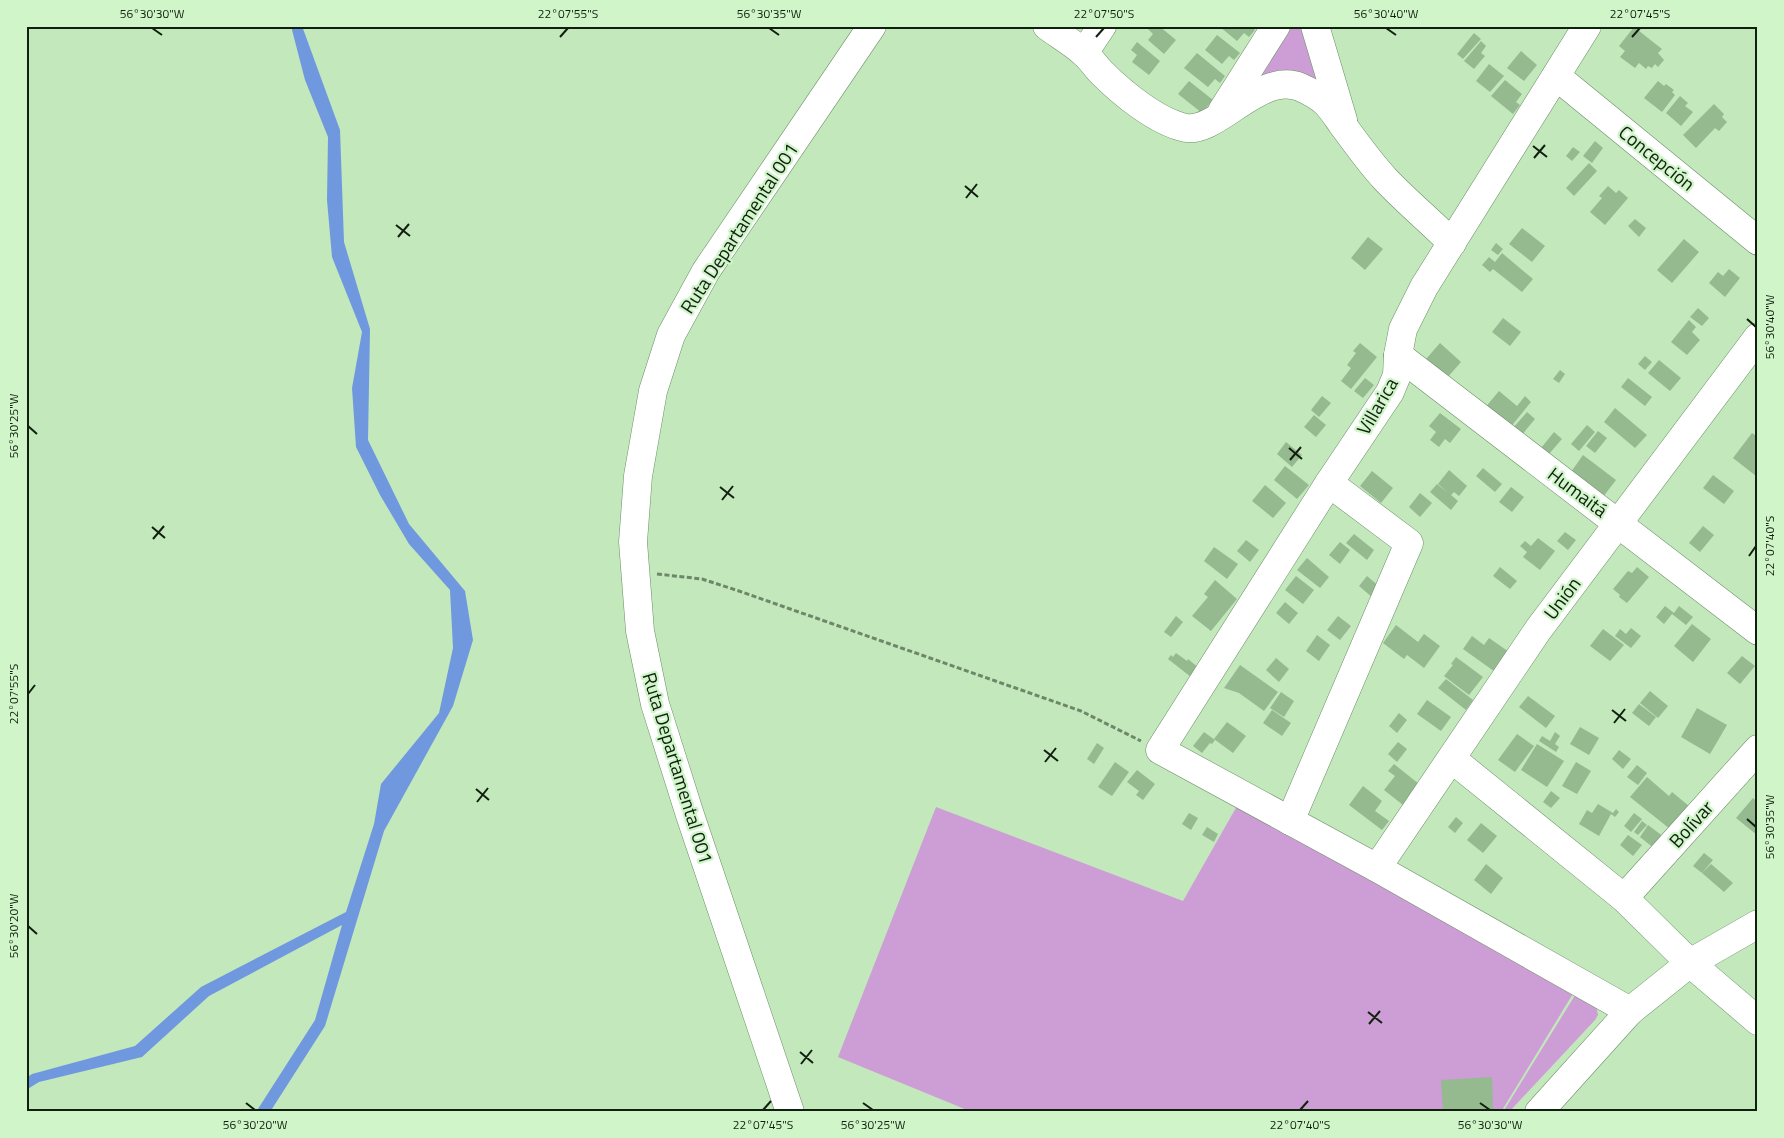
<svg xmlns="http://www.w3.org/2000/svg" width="1784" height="1138" viewBox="0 0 1784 1138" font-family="'Titillium Web',sans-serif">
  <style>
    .green { fill: #cd9dd5 }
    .water { fill: #7098df }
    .building { fill: #95ba90 }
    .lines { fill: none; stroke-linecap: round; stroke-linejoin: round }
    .minor-casing { stroke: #6c8f67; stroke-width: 29 }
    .path { stroke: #6d8769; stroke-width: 3; stroke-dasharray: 5 2.5; stroke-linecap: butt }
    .minor { stroke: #fff; stroke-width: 28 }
    .ticks { fill: none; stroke: #111f0f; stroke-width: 2 }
    .labels { text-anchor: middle; stroke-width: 4.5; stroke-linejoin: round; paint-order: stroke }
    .street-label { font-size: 19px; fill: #111f0f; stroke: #cff5c9 }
    .neatline { fill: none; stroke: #111f0f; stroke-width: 2 }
    .ticks-label { font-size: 12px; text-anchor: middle; fill: #111f0f }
  </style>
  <rect width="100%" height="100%" fill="#c2e8bc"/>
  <!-- green -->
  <g class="green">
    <polygon points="1287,26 1306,26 1330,97 1249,87"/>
    <polygon points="1237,806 1574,992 1501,1112 972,1112 838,1057 936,807 1183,901"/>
    <polygon points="1577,992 1596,1006 1598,1015 1595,1020 1509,1112 1503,1112"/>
  </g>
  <!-- water -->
  <polygon class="water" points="291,26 302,26 340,130 344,242 370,329 368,440 409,524 465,591 473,640 453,706 384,831 325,1026 270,1112 256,1112 315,1020 342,925 209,996 142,1057 39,1082 26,1090 26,1078 32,1074 135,1046 201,987 346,912 374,824 381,784 439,713 453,648 450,590 409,544 380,495 356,447 352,388 362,332 332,257 327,200 328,137 305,80"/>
  <!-- building -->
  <g class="building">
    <polygon points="1148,26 1159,26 1176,40 1164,54 1148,40 1153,34 1147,28"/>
    <polygon points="1221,26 1250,26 1255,30 1249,37 1244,33 1237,41 1220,27"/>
    <polygon points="1634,27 1662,49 1658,53 1664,60 1658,67 1655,64 1652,68 1648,66 1646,69 1639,63 1635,68 1620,57 1625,51 1619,46"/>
    <polygon points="1474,33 1481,39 1463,59 1457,54"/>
    <polygon points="1217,35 1240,53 1234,60 1229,56 1222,64 1205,50"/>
    <polygon points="1481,41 1486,46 1481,53 1485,56 1474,69 1464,61"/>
    <polygon points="1137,42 1160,61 1149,75 1132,62 1137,55 1131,50"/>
    <polygon points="1521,51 1537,65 1524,81 1507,68"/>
    <polygon points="1197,53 1225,76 1220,83 1215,79 1208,87 1184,68"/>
    <polygon points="1489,64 1504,76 1490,92 1476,81"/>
    <polygon points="1505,80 1522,94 1516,102 1520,105 1513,114 1491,96"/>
    <polygon points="1189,81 1213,100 1202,113 1178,94"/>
    <polygon points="1658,81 1664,86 1666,84 1674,90 1672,92 1675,95 1662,112 1644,98"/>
    <polygon points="1680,96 1688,103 1685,106 1693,112 1681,126 1666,113"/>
    <polygon points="1714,104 1724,114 1722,117 1727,122 1719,131 1715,128 1696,148 1683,135"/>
    <polygon points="1595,141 1603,148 1592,163 1583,156"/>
    <polygon points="1573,147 1580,152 1572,161 1566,156"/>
    <polygon points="1589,163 1597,171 1574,196 1566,188"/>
    <polygon points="1608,186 1616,193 1619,190 1628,198 1605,225 1590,212 1602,198 1599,196"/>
    <polygon points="1635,219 1646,228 1639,237 1628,226"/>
    <polygon points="1522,228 1545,246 1532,262 1509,244"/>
    <polygon points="1368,237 1383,249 1365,270 1351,258"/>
    <polygon points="1684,239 1699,252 1672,283 1657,270"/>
    <polygon points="1496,243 1503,249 1498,255 1491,250"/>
    <polygon points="1502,253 1533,279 1522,292 1493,269 1490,272 1482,265 1489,257 1495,262"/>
    <polygon points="1729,269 1740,278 1725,297 1709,283 1718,272 1723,276"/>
    <polygon points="1698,308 1709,318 1702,326 1690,317"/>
    <polygon points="1503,318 1521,332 1510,346 1492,332"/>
    <polygon points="1689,320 1696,327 1692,332 1700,340 1687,355 1671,342"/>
    <polygon points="1360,343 1377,357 1351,389 1341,381 1351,368 1347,365 1356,353 1353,351"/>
    <polygon points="1440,343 1461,362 1447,378 1426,359"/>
    <polygon points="1645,356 1652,362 1645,370 1638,364"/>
    <polygon points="1659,360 1681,378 1670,391 1648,373"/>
    <polygon points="1560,370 1565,374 1559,383 1553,379"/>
    <polygon points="1365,378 1374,385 1363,398 1354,391"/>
    <polygon points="1628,378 1652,397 1645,406 1621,387"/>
    <polygon points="1499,391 1517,406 1525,396 1531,402 1509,429 1484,409"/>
    <polygon points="1322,396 1331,403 1319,417 1311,410"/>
    <polygon points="1615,408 1647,435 1635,448 1604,422"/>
    <polygon points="1527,412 1535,419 1521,436 1512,429"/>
    <polygon points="1440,413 1461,429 1450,443 1445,439 1439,447 1430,440 1436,432 1429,426"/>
    <polygon points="1314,415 1326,425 1316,437 1304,427"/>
    <polygon points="1587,425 1595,432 1579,451 1571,444"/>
    <polygon points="1598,431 1607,438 1595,453 1586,446"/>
    <polygon points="1554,432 1562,439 1549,454 1541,448"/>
    <polygon points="1752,433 1758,437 1756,476 1733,458"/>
    <polygon points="1286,442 1302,455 1292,467 1277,454"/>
    <polygon points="1583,455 1616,480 1603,497 1571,472"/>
    <polygon points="1285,466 1309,485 1297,499 1274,480"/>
    <polygon points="1483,468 1502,484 1495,492 1476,476"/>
    <polygon points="1449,470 1467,486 1459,496 1454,492 1451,495 1458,501 1451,510 1430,492 1437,484 1448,493 1438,484"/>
    <polygon points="1372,471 1393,488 1381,503 1360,486"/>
    <polygon points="1713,475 1734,491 1724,504 1703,488"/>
    <polygon points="1265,485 1286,503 1273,518 1252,501"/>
    <polygon points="1511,487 1524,497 1512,512 1499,502"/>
    <polygon points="1420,493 1432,503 1420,517 1409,507"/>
    <polygon points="1703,526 1714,535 1700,552 1689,543"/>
    <polygon points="1565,532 1576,540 1568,550 1557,541"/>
    <polygon points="1354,534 1374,550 1367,560 1346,543"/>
    <polygon points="1538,538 1555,551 1540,570 1523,557 1527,552 1520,546 1525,541 1531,546"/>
    <polygon points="1246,540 1259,550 1250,562 1237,551"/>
    <polygon points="1340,542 1350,550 1340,564 1329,555"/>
    <polygon points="1214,547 1238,564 1227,579 1204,561"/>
    <polygon points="1307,558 1329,577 1320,588 1297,570"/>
    <polygon points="1500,567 1517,581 1510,589 1493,576"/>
    <polygon points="1637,567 1649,577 1627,603 1619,597 1620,595 1613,589 1628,571 1632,573"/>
    <polygon points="1296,576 1314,590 1303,604 1285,590"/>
    <polygon points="1367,576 1381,588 1373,598 1359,586"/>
    <polygon points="1215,580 1237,599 1211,631 1192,616 1208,597 1204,594"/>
    <polygon points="1285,602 1298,613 1289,624 1276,613"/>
    <polygon points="1665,606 1674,613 1679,606 1693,617 1686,625 1672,614 1664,624 1656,617"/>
    <polygon points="1176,616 1183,622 1171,637 1164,632"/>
    <polygon points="1338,616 1351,626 1340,640 1327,630"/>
    <polygon points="1692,624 1711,639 1693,662 1674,646"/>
    <polygon points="1396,625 1418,642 1424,634 1440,646 1424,668 1407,655 1404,659 1383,643"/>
    <polygon points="1631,628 1641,636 1631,648 1615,636 1620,629 1626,634"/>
    <polygon points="1603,629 1624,645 1610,661 1590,646"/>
    <polygon points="1317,635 1330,645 1319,661 1306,651"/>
    <polygon points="1472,636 1484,645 1489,638 1512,654 1498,674 1463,649"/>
    <polygon points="1176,653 1187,661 1188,659 1199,668 1191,677 1168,659 1171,655 1173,657"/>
    <polygon points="1742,656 1755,666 1740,684 1727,673"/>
    <polygon points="1456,657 1483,677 1469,695 1444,676 1453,665 1451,664"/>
    <polygon points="1276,658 1289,669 1279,682 1266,670"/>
    <polygon points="1240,665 1278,692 1264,711 1239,693 1224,688"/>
    <polygon points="1446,679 1473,700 1466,710 1438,688"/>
    <polygon points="1650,691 1668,706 1658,718 1640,703"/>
    <polygon points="1281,692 1294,701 1284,717 1270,708"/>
    <polygon points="1528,696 1555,716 1546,728 1519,707"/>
    <polygon points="1427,700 1451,717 1441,731 1417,714"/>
    <polygon points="1639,704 1656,717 1649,726 1632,713"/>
    <polygon points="1697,708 1727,725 1710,754 1681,737"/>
    <polygon points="1272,710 1291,723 1282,736 1263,723"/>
    <polygon points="1399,713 1407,720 1397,733 1389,726"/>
    <polygon points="1227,722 1246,736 1233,753 1214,739"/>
    <polygon points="1580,727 1599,738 1589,755 1570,744"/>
    <polygon points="1204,732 1215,740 1212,744 1210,743 1202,753 1193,746"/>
    <polygon points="1555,732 1560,736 1555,744 1559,747 1556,752 1539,741 1542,736 1550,741"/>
    <polygon points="1517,734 1534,746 1515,772 1498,760"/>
    <polygon points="1398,742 1407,749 1397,762 1388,754"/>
    <polygon points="1097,743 1104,748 1094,764 1087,759"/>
    <polygon points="1537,744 1564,761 1547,787 1521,770"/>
    <polygon points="1619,750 1631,759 1623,769 1612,759"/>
    <polygon points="1115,762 1129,772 1112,796 1098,787"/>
    <polygon points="1576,762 1591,771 1577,794 1562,786"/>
    <polygon points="1394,764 1419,784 1403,805 1384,790 1395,776 1388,771"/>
    <polygon points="1637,765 1647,773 1638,785 1627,777"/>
    <polygon points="1137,770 1155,784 1143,800 1136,795 1139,791 1127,782"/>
    <polygon points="1647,777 1669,796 1672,792 1689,806 1670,829 1630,797"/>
    <polygon points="1363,786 1382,801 1375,811 1389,821 1382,830 1349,805"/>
    <polygon points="1551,791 1560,798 1551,808 1543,802"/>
    <polygon points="1753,798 1758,803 1757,835 1736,818"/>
    <polygon points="1598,804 1613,813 1616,809 1619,812 1615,817 1611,814 1599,836 1579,824 1587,810 1592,813"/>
    <polygon points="1189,813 1198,818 1191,830 1182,824"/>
    <polygon points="1634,813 1642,819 1631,832 1624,826"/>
    <polygon points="1456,817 1463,823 1455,833 1448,827"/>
    <polygon points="1642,821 1647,825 1638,835 1634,832"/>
    <polygon points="1481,823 1497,836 1483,853 1467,840"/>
    <polygon points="1648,825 1664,837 1655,849 1640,837"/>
    <polygon points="1207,827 1218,834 1214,842 1202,835"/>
    <polygon points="1628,835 1642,845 1633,856 1620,845"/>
    <polygon points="1704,853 1713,860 1702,873 1693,866"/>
    <polygon points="1486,864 1503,878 1491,894 1474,880"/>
    <polygon points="1711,864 1733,883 1724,892 1702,873"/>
    <polygon points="1492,1077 1493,1110 1443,1112 1441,1080"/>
  </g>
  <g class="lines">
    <!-- minor casing -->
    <g class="minor-casing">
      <g id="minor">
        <path d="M1047 26C1059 35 1073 43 1084 53 1091 59 1095 66 1102 73 1122 93 1157 122 1186 128 1218 133 1260 71 1300 87 1309 91 1319 96 1326 103 1332 109 1337 117 1342 124 1356 143 1370 163 1386 180 1407 202 1431 222 1452 243"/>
        <polyline points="1315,26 1343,120"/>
        <polyline points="1587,26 1424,287 1403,329 1398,355 1397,375 1390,392 1329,483 1160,750 1377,868 1630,1011"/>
        <polyline points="1084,53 1102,26"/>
        <polyline points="1556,76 1758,241"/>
        <polyline points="1222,111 1276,26"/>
        <polyline points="1398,355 1758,631"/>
        <polyline points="1452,759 1624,898 1690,963 1758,1021"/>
        <polyline points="1290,821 1409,543 1329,483"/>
        <polyline points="1377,868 1538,630 1758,337"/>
        <polyline points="1624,898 1758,749"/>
        <polyline points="790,1112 690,815 655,704 640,631 633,542 638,476 653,391 671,335 706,271 872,26"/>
        <polyline points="1539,1112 1630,1011 1690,963 1758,924"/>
      </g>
    </g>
    <!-- path -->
    <polyline class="path" points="657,574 702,579 739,591 1081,711 1141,741"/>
    <!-- minor -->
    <use href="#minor" class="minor"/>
  </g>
  <!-- ticks -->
  <path class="ticks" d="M152 28 162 35M769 28 779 35M1386 28 1396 35M560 37 568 28M1096 37 1104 28M1632 37 1640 28M1533 146 1547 157M1534 158 1545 145M965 186 978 197M966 198 977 184M396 225 410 236M398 237 409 224M1747 319 1756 327M28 426 37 434M1289 448 1302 459M1290 460 1301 447M720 487 734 498M722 500 733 486M152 527 165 538M153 539 164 526M1749 556 1756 546M28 694 35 685M1612 710 1626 721M1614 723 1625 709M1044 750 1058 761M1045 762 1056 748M476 789 489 800M477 802 488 788M1747 819 1756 827M28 926 37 934M1368 1012 1382 1023M1369 1024 1380 1011M800 1052 813 1063M801 1064 812 1050M246 1103 255 1110M863 1103 873 1110M1480 1103 1490 1110M763 1110 771 1101M1300 1110 1308 1101"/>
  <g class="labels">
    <!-- street labels -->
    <g class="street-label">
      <text transform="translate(1657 158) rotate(39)" y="7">Concepción</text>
      <text transform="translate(739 228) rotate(-57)" y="7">Ruta Departamental 001</text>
      <text transform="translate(1377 406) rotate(-60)" y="7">Villarica</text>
      <text transform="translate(1578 492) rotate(37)" y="7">Humaitá</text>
      <text transform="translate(1562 598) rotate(-53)" y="7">Unión</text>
      <text transform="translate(678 768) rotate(73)" y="7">Ruta Departamental 001</text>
      <text transform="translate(1691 824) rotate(-48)" y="7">Bolívar</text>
    </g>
  </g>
  <!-- border -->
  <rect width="1784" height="1138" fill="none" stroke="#cff5c9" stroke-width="55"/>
  <rect x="28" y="28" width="1728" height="1082" class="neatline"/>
  <g class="ticks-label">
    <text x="152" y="18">56°30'30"W</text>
    <text x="568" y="18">22°07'55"S</text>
    <text x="769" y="18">56°30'35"W</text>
    <text x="1104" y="18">22°07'50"S</text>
    <text x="1386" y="18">56°30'40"W</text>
    <text x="1640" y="18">22°07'45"S</text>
    <text transform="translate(1770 327) rotate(-90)" y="4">56°30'40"W</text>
    <text transform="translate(14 426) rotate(-90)" y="4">56°30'25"W</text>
    <text transform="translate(1770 546) rotate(-90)" y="4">22°07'40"S</text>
    <text transform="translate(14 694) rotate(-90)" y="4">22°07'55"S</text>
    <text transform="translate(1770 827) rotate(-90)" y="4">56°30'35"W</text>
    <text transform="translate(14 926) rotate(-90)" y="4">56°30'20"W</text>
    <text x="255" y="1129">56°30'20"W</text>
    <text x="763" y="1129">22°07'45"S</text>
    <text x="873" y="1129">56°30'25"W</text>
    <text x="1300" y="1129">22°07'40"S</text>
    <text x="1490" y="1129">56°30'30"W</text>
  </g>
</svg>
